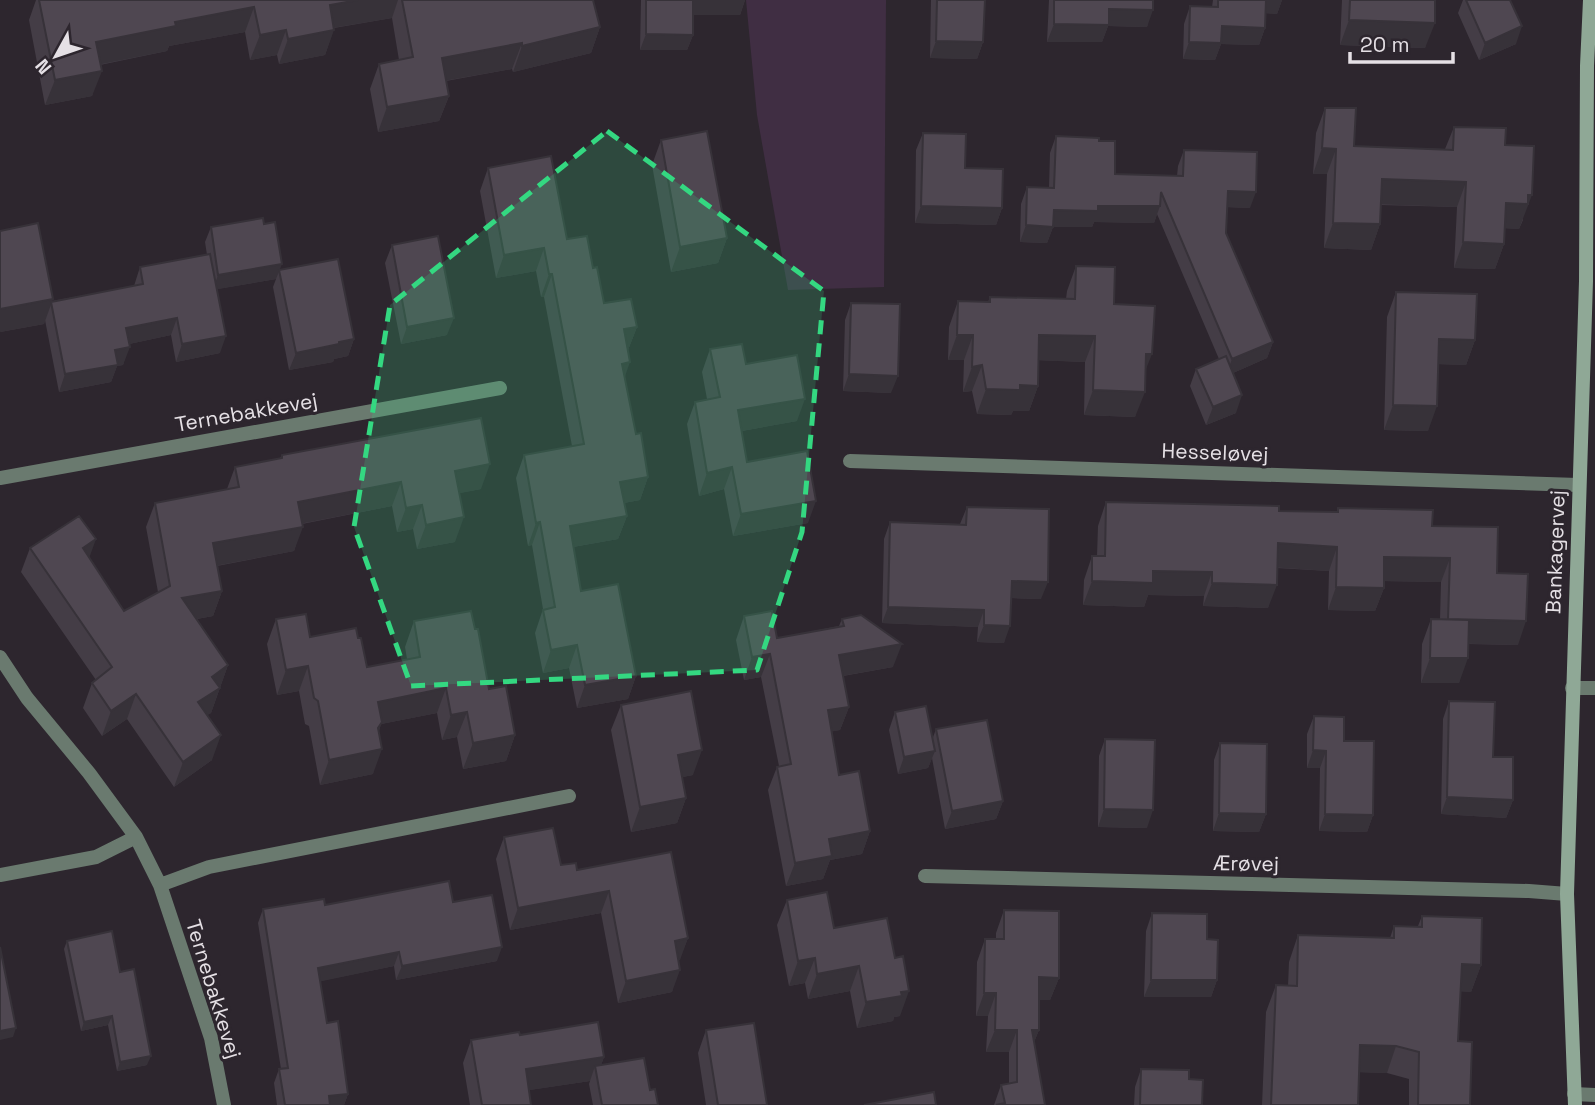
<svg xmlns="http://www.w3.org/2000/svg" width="1595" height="1105" font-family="'Space Grotesk',sans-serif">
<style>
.green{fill:#402e43}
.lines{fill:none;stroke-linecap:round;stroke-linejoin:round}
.street{stroke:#6a7a6f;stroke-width:14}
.secondary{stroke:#8fa896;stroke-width:14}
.wall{fill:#443d46}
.shaded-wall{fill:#373239}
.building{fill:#4f4751;stroke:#373239;stroke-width:2}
.marked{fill:#34d881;fill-opacity:0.2;stroke:#34d881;stroke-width:5;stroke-dasharray:14 9;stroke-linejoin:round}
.labels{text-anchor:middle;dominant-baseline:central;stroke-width:6;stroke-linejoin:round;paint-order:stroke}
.street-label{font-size:21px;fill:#e5e0e5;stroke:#2d262e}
</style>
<rect width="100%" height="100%" fill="#2d262e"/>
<!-- green -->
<path class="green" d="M746 0H886L884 287 788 290 757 115Z"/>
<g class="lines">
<!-- street -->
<path class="street" d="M850 461 1578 485
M0 478 500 388
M0 657 27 698 89 773 136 837 160 885 211 1038 224 1105
M1572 688H1595
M0 875 96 857 136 837
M925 876 1529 891 1567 894
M160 885 209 867 569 796
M1574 1094 1595 1095"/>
<!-- secondary -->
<path class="secondary" d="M1575 1105 1567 894 1586 281 1587 66 1590 0"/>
</g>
<!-- wall -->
<path class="wall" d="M36 0H593L600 27 591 53 513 72 512 69 446 81 449 96 439 121 378 132 370 89 379 64 399 60 392 18 334 28 325 55 279 64 277 55 250 60 245 32 169 46 167 51 100 65 92 96 45 105 29 20Z
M641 0H745L740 15H693V35L687 50H640Z
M931 0H985L983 42 977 59 930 58Z
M1049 0H1153L1147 27 1108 26 1102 42H1047Z
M1213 0H1282L1277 14 1266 13 1265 28 1259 45 1221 44 1215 60 1183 59 1184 24 1190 6 1212 7Z
M1342 0H1435L1425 48 1340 45Z
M1463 0H1510L1516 44 1479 60 1458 13Z
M1325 108 1354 146 1445 149 1454 127 1505 145 1523 220 1519 229 1505 228 1504 244 1495 269 1454 268 1457 207 1381 205 1380 224 1371 250 1324 248 1327 174H1313L1316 133Z
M923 133 1002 208 996 225 915 223 916 150Z
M1056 136 1099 141 1115 174 1177 176 1178 166 1184 150 1250 208 1227 207 1226 233 1273 342 1267 358 1233 373 1236 413 1206 425 1190 386 1196 369 1219 359 1157 214 1154 223 1094 222 1092 227H1053L1047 243 1020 242 1021 204 1027 187 1049 188 1050 153Z
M661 140 727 238 718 263 671 272 652 165Z
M488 168 567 239 593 268 604 303 637 327 628 350 625 377 636 434 648 477 640 500 624 503 627 516 618 539 573 547 581 591 636 676 628 699 577 708 569 668 543 673 535 633 543 609 532 545 528 546 516 478 524 455 572 446 544 297H541L536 271 496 278 480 191Z
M264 224 280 270 354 339 348 356 334 359 333 362 289 370 273 287 276 279 217 289 220 353 176 362 171 335 129 344 123 365 117 366 111 382 59 392 45 320 44 324 0 332 53 299 52 301 134 286 140 267 207 255 205 242 211 227Z
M392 245 447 335 401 344 385 263Z
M1076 266 1114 304 1145 371 1135 417 1084 415 1085 362 1039 360 1038 386 1029 411H1013L1011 415 977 414 972 391 963 392 964 360H948L949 327 958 301 988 302 990 297 1066 299 1067 291Z
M1396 292 1475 340 1466 365 1439 364 1428 431 1384 430 1387 317Z
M851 303 891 393 843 391 845 320Z
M710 349 746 364 797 421 742 431 747 462 808 523 733 536 724 489 699 496 687 424 695 402 707 399 702 372Z
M282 455 481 489 459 493 455 542 417 549 413 529 397 532 392 506 302 524 294 551 217 566 222 591 213 616 197 619 228 665 211 713 207 715 212 760 174 787 127 719 102 736 83 708 92 683 96 680 21 572 30 548 89 558 124 611 158 592 146 527 155 503 227 489 235 467 280 458Z
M1106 502 1279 511 1337 512 1338 508 1432 526 1497 573 1518 645 1468 644 1459 683H1421L1422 644 1431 619H1440L1441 582 1384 581V588L1375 611 1328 610 1329 571 1277 568 1268 608 1203 606 1204 596 1148 595 1144 607 1083 605 1084 580 1092 556H1097L1098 526Z
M967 507 1041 599 1012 598 1004 643 977 642 978 627 882 623 884 539 890 522 960 524Z
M744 616 777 638 839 626 842 619 893 667 843 676 849 707 840 730 832 731 839 775 870 831 862 854 830 860 823 879 786 886 768 790 777 767 779 766 761 677 744 680 736 640Z
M276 619 310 637 358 638 367 667 407 659 405 647 414 621 489 689 515 735 506 761 463 769 457 737 442 740 437 713 381 724 379 731 373 774 320 785 309 726 305 724 299 691 277 695 267 644Z
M1449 701 1493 757 1513 800 1506 818 1441 814 1443 719Z
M621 705 693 775 682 777 686 798 677 823 631 832 611 730Z
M895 712 932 740 936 729 1003 801 996 819 945 829 932 758 928 768 898 774 889 730Z
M1314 716 1344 741 1373 815 1367 832 1319 831 1320 768H1307V734Z
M1105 739 1147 828 1098 827 1099 756Z
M1220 743 1266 814 1259 832 1213 831 1214 760Z
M504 837 561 865 577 870 688 938 679 960 672 992 618 1003 601 913 510 930 496 859Z
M787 900 834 928 900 1016 894 1017 893 1021 857 1028 850 991 808 999 805 983 789 986 777 925Z
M453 902 497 961 396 980 394 966 320 981 327 1023 348 1094 344 1105H277L274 1083 279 1069H281L258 923 263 909 325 905Z
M1004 910 1059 978 1050 1000H1039V1030L1034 1042 1045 1105H994L1001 1085 1009 1083V1052H986L988 1016H976L977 962 985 939H996V933Z
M1152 913 1207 939 1217 980 1211 997H1144L1146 931Z
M1422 916 1481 965 1471 992 1461 991 1458 1041 1470 1105H1409V1079L1387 1073 1359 1072 1358 1105H1262L1266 1012 1276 985 1288 986 1289 962 1298 935 1390 938 1394 926H1418Z
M67 941 147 1065 117 1071 108 1025 81 1031 64 949Z
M706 1030 767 1105H706L698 1053Z
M520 1035 604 1057 601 1065 650 1090 658 1105H593L589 1084 590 1081 529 1090 531 1105H470L463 1063 471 1040Z
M1141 1069 1189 1079 1202 1105H1134L1135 1087Z"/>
<!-- shaded-wall -->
<path class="shaded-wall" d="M358 0H398L392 18 320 30 330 5Z
M693 0H745L740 15H688Z
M1265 0H1282L1277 14 1260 13Z
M254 7 245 32 169 46 167 51 87 67 96 42 175 22Z
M1109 9 1153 10 1147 27 1108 26 1102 42H1047L1054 24Z
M1349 20 1435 23 1425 48 1340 45Z
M1222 26 1265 28 1259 45 1221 44 1215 60 1183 59 1189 42Z
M1522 26 1516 44 1479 60 1485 43Z
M600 27 591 53 513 72 522 46Z
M286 30 277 55 250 60 260 35Z
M334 30 325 55 279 64 288 39Z
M646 34 693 35 687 50H640Z
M936 41 983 42 977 59 930 58Z
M522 43 512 69 432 83 442 58Z
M102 71 92 96 45 105 55 80Z
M449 96 439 121 378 132 387 107Z
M1322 148 1336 149 1327 174H1313Z
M1382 179 1466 182 1457 207 1372 204Z
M1228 191 1256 192 1250 208 1222 207Z
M1528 195H1532L1519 229 1497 228 1506 203Z
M921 206 1002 208 996 225 915 223Z
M1098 206H1160L1154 223 1094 222 1092 227H1053L1047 243 1020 242 1026 225 1054 210Z
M1333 223 1380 224 1371 250 1324 248Z
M727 238 718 263 671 272 680 247Z
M1463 242 1504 244 1495 269 1454 268Z
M544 248 536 271 496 278 504 255Z
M282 264 276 279 213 290 218 275Z
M549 274H552L544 297H541Z
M53 299 44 324 0 332V309Z
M177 318 171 335 120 346 126 328Z
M454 318 447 335 401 344 407 327Z
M637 327 628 350 615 352 624 329Z
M957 335H973L964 360H948Z
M1039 335 1095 336 1085 362 1030 360Z
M226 336 220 353 176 362 182 344Z
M354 339 348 356 334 359 333 362 289 370 296 353Z
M1439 339 1475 340 1466 365 1430 364Z
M1273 342 1267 358 1226 376 1232 359Z
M130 347 123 365 117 366 111 382 59 392 65 374 115 350Z
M1146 354H1152L1142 379Z
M630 362 622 385V364Z
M982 365 972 391 963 392 972 367Z
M849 374 898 376 891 393 843 391Z
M1020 385 1038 386 1029 411H1013L1011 415 977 414 986 389Z
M1093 390 1145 392 1135 417 1084 415Z
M1242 395 1236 413 1206 425 1213 407Z
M805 399 797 421 730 433 738 410Z
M1393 405 1437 406 1428 431 1384 430Z
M490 464 481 489 446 496 455 471Z
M732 467 724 489 699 496 707 473Z
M648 477 640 500 612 505 620 482Z
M401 482 392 506 289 526 298 502Z
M816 501 808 523 733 536 741 514Z
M422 505 413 529 397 532 406 508Z
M627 516 618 539 561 549 570 526Z
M464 517 455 542 417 549 426 525Z
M540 522 532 545 528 546 536 523Z
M303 527 294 551 204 568 213 543Z
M96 539 87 564 83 548Z
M1278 543 1337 547 1329 571 1269 567Z
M1384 557 1450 558 1441 582 1376 581Z
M1153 571 1212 572 1204 596 1148 595 1144 607 1083 605 1092 581Z
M1012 581 1048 582 1041 599 1006 598Z
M1212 583 1277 585 1268 608 1203 606Z
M1336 587 1384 588 1375 611 1328 610Z
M222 591 213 616 173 623 182 598Z
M888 607 984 610 978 627 882 623Z
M1448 619 1526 621 1518 645 1440 643Z
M984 625 1010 626 1004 643 977 642Z
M902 644 893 667 830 678 839 655Z
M577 645 569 668 543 673 551 650Z
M770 654 761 677 744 680 752 657Z
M1430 658H1468L1459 683H1421Z
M228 665 211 713 189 726 198 702 212 677Z
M308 666 299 691 277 695 286 670Z
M636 676 628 699 577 708 585 685Z
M446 688 437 713 381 724 373 747 382 749 373 774 320 785 329 760 378 702Z
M136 694 127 719 102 736 111 711Z
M849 707 840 730 819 734 828 710Z
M467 712 457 737 442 740 451 715Z
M221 735 212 760 174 787 183 762Z
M515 735 506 761 463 769 473 743Z
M702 750 693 775 668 780 678 755Z
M1313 750 1326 751 1320 768H1307Z
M935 751 928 768 898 774 904 757Z
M1447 797 1513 800 1506 818 1441 814Z
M686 798 677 823 631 832 640 807Z
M1003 801 996 819 945 829 952 811Z
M1104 809 1153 810 1147 828 1098 827Z
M1219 813 1266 814 1259 832 1213 831Z
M1325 814 1373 815 1367 832 1319 831Z
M870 831 862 854 830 860 823 879 786 886 795 863 829 839Z
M609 891 601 913 510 930 518 908Z
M688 938 680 960 667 963 675 941Z
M502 947 497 961 396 980 402 966Z
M399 952 394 966 313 983 318 968Z
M815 958 805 983 789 986 798 961Z
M1462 964 1481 965 1471 992 1452 991Z
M859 966 850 991 808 999 817 974Z
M680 970 672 992 618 1003 626 981Z
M1039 977 1059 978 1050 1000H1031Z
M1151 980H1217L1211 997H1144Z
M909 991 900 1016 894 1017 893 1021 857 1028 866 1002 901 992Z
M984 993H996L988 1016H976Z
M112 1016 108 1025 81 1031 84 1022Z
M16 1028 13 1037 0 1040V1031Z
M995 1030H1017L1009 1052H986Z
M1032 1030H1039L1030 1052Z
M1360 1045 1396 1046 1387 1073 1350 1072Z
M151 1056 147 1065 117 1071 120 1062Z
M604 1057 597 1076 595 1066 590 1081 517 1092 526 1069Z
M348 1094 344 1105H326L329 1096Z"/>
<!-- building -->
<path class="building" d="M39 0H358L330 5 334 30 288 39 286 30 260 35 254 7 175 22 176 26 96 42 102 71 55 80Z
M402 0H593L600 27 522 46V43L442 58 449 96 387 107 379 64 413 57Z
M646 0H693V35L646 34Z
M937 0H985L983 42 936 41Z
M1054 0H1153V10L1109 9V25L1054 24Z
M1218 0H1266L1265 28 1222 26 1221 43 1189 42 1190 6 1218 7Z
M1350 0H1435V23L1349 20Z
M1466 0H1510L1522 26 1485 43Z
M1325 108H1356L1354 146 1453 150 1454 127 1506 128 1505 145 1534 146 1532 195H1528V204L1506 203 1504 244 1463 242 1466 182 1382 179 1380 224 1333 223 1336 149 1322 148Z
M707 131 727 238 680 247 661 140Z
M923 133 966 134 965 168 1003 169 1002 208 921 206Z
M1056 136 1099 138V141H1115V174L1183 176 1184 150 1257 152 1256 192 1228 191 1226 233 1273 342 1232 359 1161 192 1160 206H1098V211L1054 210 1053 227 1026 225 1027 187 1054 188Z
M551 156 567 239 587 236 593 268 597 267 604 303 631 299 637 327 624 329 630 362 622 364 636 434 641 433 648 477 620 482 627 516 570 526 581 591 618 584 636 676 585 685 577 645 551 650 543 610 555 607 540 522 536 523 524 455 584 444 552 274H549L544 248 504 255 488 168Z
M263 218 264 224 275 222 282 264 218 275 211 227Z
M38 223 53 299 0 309V231Z
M438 236 454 318 407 327 392 245Z
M210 254 226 336 182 344 177 318 126 328 130 347 115 350 118 365 65 374 51 302 143 284 140 267Z
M338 259 354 339 339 342V344L296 353 279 270Z
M1076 266 1115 267 1114 304 1155 306 1152 354H1146L1145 392 1093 390 1095 336 1039 335 1038 386 1020 385V390L986 389 982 365 972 367 973 335H957L958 301 990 302V297L1075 299Z
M1396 292 1477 294 1475 340 1439 339 1437 406 1393 405Z
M851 303 900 304 898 376 849 374Z
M742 344 746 364 797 355 805 399 738 410 747 462 807 451 816 501 741 514 732 467 707 473 695 402 720 397 710 349Z
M1226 356 1242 395 1213 407 1196 369Z
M481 418 490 464 455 471 464 517 426 525 422 505 406 508 401 482 298 502 303 527 213 543 222 591 182 598 228 665 212 677 220 688 198 702 221 735 183 762 136 694 111 711 92 683 112 667 30 548 79 516 96 539 83 548 124 611 170 586 155 503 239 487 235 467 282 458V455Z
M1106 502 1279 506V511L1338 512V508L1433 510 1432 526 1498 527 1497 573 1528 574 1526 621 1448 619 1450 558 1384 557V588L1336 587 1337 547 1278 543 1277 585 1212 583V572L1153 571V583L1092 581V556H1105Z
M967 507 1049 509 1048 582 1012 581 1010 626 984 625V610L888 607 890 522 966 525Z
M471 611 475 629H478L489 689 506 686 515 735 473 743 467 712 451 715 446 688 378 702 382 722 378 728 382 749 329 760 318 701 314 698 308 666 286 670 276 619 306 614 310 637 356 628 358 638H361L367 667 420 657 414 621Z
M772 611 777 638 844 626 842 619 861 615 902 644 839 655 849 707 828 710 839 775 859 771 870 831 829 839 832 856 795 863 777 767 791 764 770 654 752 657 744 616Z
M1431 619 1469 620 1468 658H1430Z
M691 691 702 750 678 755 686 798 640 807 621 705Z
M1449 701 1495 702 1493 757H1513V800L1447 797Z
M926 706 935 751 904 757 895 712Z
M1314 716 1344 717V741H1374L1373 815 1325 814 1326 751 1313 750Z
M987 720 1003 801 952 811 936 729Z
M1105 739 1155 740 1153 810 1104 809Z
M1220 743 1267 744 1266 814 1219 813Z
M553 828 561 865 576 863 577 870 671 852 688 938 675 941 680 970 626 981 609 891 518 908 504 837Z
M449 881 453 902 492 895 502 947 402 966 399 952 318 968 327 1023 338 1021 348 1094 329 1096 330 1105H285L279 1069 288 1068 263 909 324 899 325 905Z
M827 892 834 928 887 918 895 958 903 956 909 991 901 992 902 996 866 1002 859 966 817 974 815 958 798 961 787 900Z
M1004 910 1059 911V978L1039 977V1030H1032L1045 1105H996L1005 1103 1001 1085 1017 1082V1030H995L996 993H984L985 939H1004Z
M1152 913 1207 914V939L1218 940 1217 980H1151Z
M1422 916 1482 918 1481 965 1462 964 1458 1041 1472 1042 1470 1105H1418L1419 1052 1396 1046 1360 1045 1358 1105H1271L1276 985 1297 986 1298 935 1394 938V926L1422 927Z
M112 931 120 972 134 969 151 1056 120 1062 112 1016 84 1022 67 941Z
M0 947 16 1028 0 1031Z
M598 1022 604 1057 526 1069 531 1105H482L471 1040 519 1032 520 1035Z
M754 1023 767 1105H718L706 1030Z
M644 1058 650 1090 655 1089 658 1105H602L595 1066Z
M1141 1069 1189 1070V1079L1203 1080 1202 1105H1140Z
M934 1092 936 1105H864Z"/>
<!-- marked area -->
<path class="marked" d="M607 131 824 291 802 532 757 670 411 686 354 527 390 305Z"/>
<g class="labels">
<!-- street labels -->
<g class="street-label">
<text transform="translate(246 412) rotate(-10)">Ternebakkevej</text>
<text transform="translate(1215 452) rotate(2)">Hesseløvej</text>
<text transform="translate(1555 552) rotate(-88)">Bankagervej</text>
<text transform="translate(1246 863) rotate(1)">Ærøvej</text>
<text transform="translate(214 989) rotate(73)">Ternebakkevej</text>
</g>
</g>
<!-- north arrow -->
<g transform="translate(56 56) rotate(230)" stroke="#2d262e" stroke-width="5" paint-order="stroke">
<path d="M0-5L12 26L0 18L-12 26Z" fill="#e5e0e5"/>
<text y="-10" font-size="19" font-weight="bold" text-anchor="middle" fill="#e5e0e5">N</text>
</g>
<!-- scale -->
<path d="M1350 52v10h103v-10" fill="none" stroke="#e5e0e5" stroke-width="3.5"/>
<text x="1360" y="52" font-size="21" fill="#e5e0e5" stroke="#2d262e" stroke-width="5" paint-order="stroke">20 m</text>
</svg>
